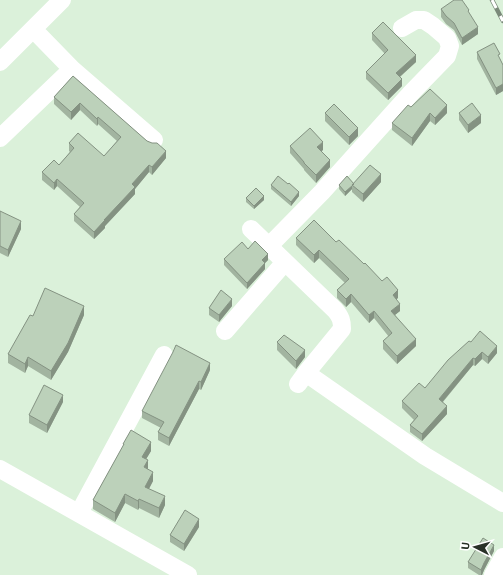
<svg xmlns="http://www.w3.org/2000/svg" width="503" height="575" font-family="'Exo 2',sans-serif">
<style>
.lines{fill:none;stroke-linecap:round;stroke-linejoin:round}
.minor{stroke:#fff;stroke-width:18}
.rail-casing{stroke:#7b8a7a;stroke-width:4.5}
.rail{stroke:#fff;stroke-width:3;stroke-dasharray:9;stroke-linecap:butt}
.wall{fill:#a2b4a0}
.shaded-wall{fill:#849282}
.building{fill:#bcd1ba;stroke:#849282}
</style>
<rect width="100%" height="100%" fill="#dbf1da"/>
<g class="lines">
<!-- minor -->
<path class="minor" d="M33 29 72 69 154 140
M0 62 62 0
M0 138 72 69
M251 229 335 310C341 317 342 321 342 329L306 373 298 384
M269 246 322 192 411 93 447 56 450 46 447 38 433 26 424 20H416L402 28
M225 331 285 262
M306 373 425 456 503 503
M0 469 188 575
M79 513 164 355
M493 575 503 557"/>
<!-- rail casing -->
<g class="rail-casing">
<path id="rail" d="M492 0 503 21"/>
</g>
<!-- rail -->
<use href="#rail" class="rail"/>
</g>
<!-- wall -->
<path class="wall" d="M441 9 469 14 478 34 462 45 454 30 446 24 441 17Z
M372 33 416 62 400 77 402 86 388 100 366 79V72L385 54 372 40Z
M477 52 500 59 503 65V91L496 95 477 59Z
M73 76 166 158 152 175 149 172 135 189V194L105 226V228L94 239 74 221V214L80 207 57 186 54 190 42 180V172L59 165 70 152 69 151V143L104 156 117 141 98 124 97 126 80 110 71 120 54 104V97Z
M411 107 447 113 435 125 430 121 412 146 392 130V123Z
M325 113 358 136 349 145 325 121Z
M459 113 481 123 468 133 459 120Z
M290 146 323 150 321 151 330 167 316 183 304 170V169L290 153Z
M381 182 363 202 352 192V189L345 196 339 189V185L354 184Z
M288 184 299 196 291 206 271 189V185Z
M246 198 264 200 254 209 246 202Z
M0 211 21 229 8 257 0 253Z
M296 238 336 242 398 298 396 299 400 311 395 315 416 346 397 364 383 349V341L389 337 374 318 369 323 351 302 346 307 337 298V290L345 283 319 258 314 263 296 245Z
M248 249 268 260 265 263V269L247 289 224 265V259Z
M232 306 219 322 209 315V308Z
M84 315 68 352 51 380 28 366 25 373 8 363V354L33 316Z
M277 342 305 357 296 369 277 350Z
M471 342 497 353 488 364 482 359 475 366 473 365 443 402 447 414 422 441 410 432V425L414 420 402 408V401L425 388Z
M210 370 201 390 199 389 169 446 158 440V432L161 428 142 418V411Z
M63 402 47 433 29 423V415Z
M123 444 151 451 146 459 148 469 153 481 149 489 165 505 159 518 139 508 138 510 125 503 115 522 93 509V500L123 446Z
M199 527 184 551 170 542V535Z
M494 551 484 570 482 575H479L468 568V562Z"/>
<!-- shaded-wall -->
<path class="shaded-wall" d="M478 27V34L462 45V38Z
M416 55V62L396 80V73Z
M402 79V86L388 100V93Z
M503 84V91L496 95V88Z
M80 103V110L71 120V112Z
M447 105V113L435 125V118Z
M430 113V121L412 146V138Z
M481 115V123L468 133V125Z
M98 117V124L97 126V119Z
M358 128V136L349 145V137Z
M323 142V150L317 155V147Z
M166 151V158L152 175V167Z
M330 160V167L316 183V175Z
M149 165V172L135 189V194L105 226V228L94 239V232L132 184Z
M381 174V182L363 202V194Z
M57 179V186L54 190V183Z
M352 185V189L345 196V192Z
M299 192V196L291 206V202Z
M264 196V200L254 209V206Z
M21 221V229L8 257V250Z
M319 250V258L314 263V255Z
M268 254V260L265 263V269L247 289V283L262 260Z
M398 290V298L393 302V295Z
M351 294V302L346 307V299Z
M232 299V306L219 322V315Z
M400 304V311L391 318V311Z
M84 306V315L68 352 51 380V371Z
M374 311V318L369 323V315Z
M416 339V346L397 364V356Z
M497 346V353L488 364V357Z
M305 350V357L296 369V361Z
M482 352V359L475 366V359Z
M28 357V366L25 373V364Z
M473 358V365L439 406V399Z
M210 363V370L201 390V382Z
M199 381V389L169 446V438Z
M63 395V402L47 433V425Z
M447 406V414L422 441V434Z
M151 442V451L142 466V457Z
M148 460V469L144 467Z
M153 472V481L145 496V487Z
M125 494V503L115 522V513Z
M165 496V505L159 518V508Z
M139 499V508L138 510V501Z
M199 519V527L184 551V544Z
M494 545V551L484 570 482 575H481V570L484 563Z"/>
<!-- building -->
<path class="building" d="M454 0H462L469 10 468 11 478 27 462 38 454 23 446 16 441 9Z
M383 22 416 55 396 73 402 79 388 93 366 72 388 50 372 33Z
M494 43 500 54 498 55 503 65V84L496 88 477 52Z
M73 76 147 141 152 143H157L166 151 152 167 149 165 132 184 135 187 104 220H105L94 232 74 214 84 203 57 179 54 183 42 172 54 160 59 165 74 148 69 143 78 133 104 156 121 137 98 117 97 119 80 103 71 112 54 97Z
M430 89 447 105 435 118 430 113 412 138 392 123 408 105 411 107Z
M472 103 481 115 468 125 459 113Z
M334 104 358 128 349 137 325 113Z
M310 128 323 142 317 147 330 160 316 175 304 163V162L290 146Z
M370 165 381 174 363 194 352 185Z
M278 176 288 184 289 183 299 192 291 202 271 185Z
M347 176 354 184 353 185 345 192 339 185Z
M256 188 264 196 254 206 246 198Z
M0 211 21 221 8 250 0 246Z
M314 220 336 242 339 240 364 264 365 263 382 281 387 277 398 290 393 295 400 304 391 311 416 339 397 356 383 341 392 333 374 311 369 315 351 294 346 299 337 290 349 279 319 250 314 255 296 238Z
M255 241 268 254 262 260 265 263 247 283 224 259 242 242 248 249Z
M45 288 84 306 68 343 51 371 28 357 25 364 8 354 30 315 33 316Z
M221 290 232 299 219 315 209 308Z
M480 331 497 346 488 357 482 352 475 359 473 358 439 399 447 406 422 434 410 425 418 416 402 401 419 383 425 388 448 360 469 341 471 342Z
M284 335 305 350 296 361 277 342Z
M176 345 210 363 201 382 199 381 169 438 158 432 164 422 142 411 173 352Z
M44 385 63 395 47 425 29 415Z
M131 430 151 442 142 457 148 460 144 467 153 472 145 487 165 496 159 508 139 499 138 501 125 494 115 513 93 500 124 444H123Z
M185 510 199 519 184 544 170 535Z
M483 538 494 545 484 563 481 570 468 562Z"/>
<!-- north arrow -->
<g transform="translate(475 547) rotate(276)" stroke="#ffffff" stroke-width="3" paint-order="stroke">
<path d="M0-3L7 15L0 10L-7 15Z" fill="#293128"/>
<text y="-6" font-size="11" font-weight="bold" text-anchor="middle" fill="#293128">U</text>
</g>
</svg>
